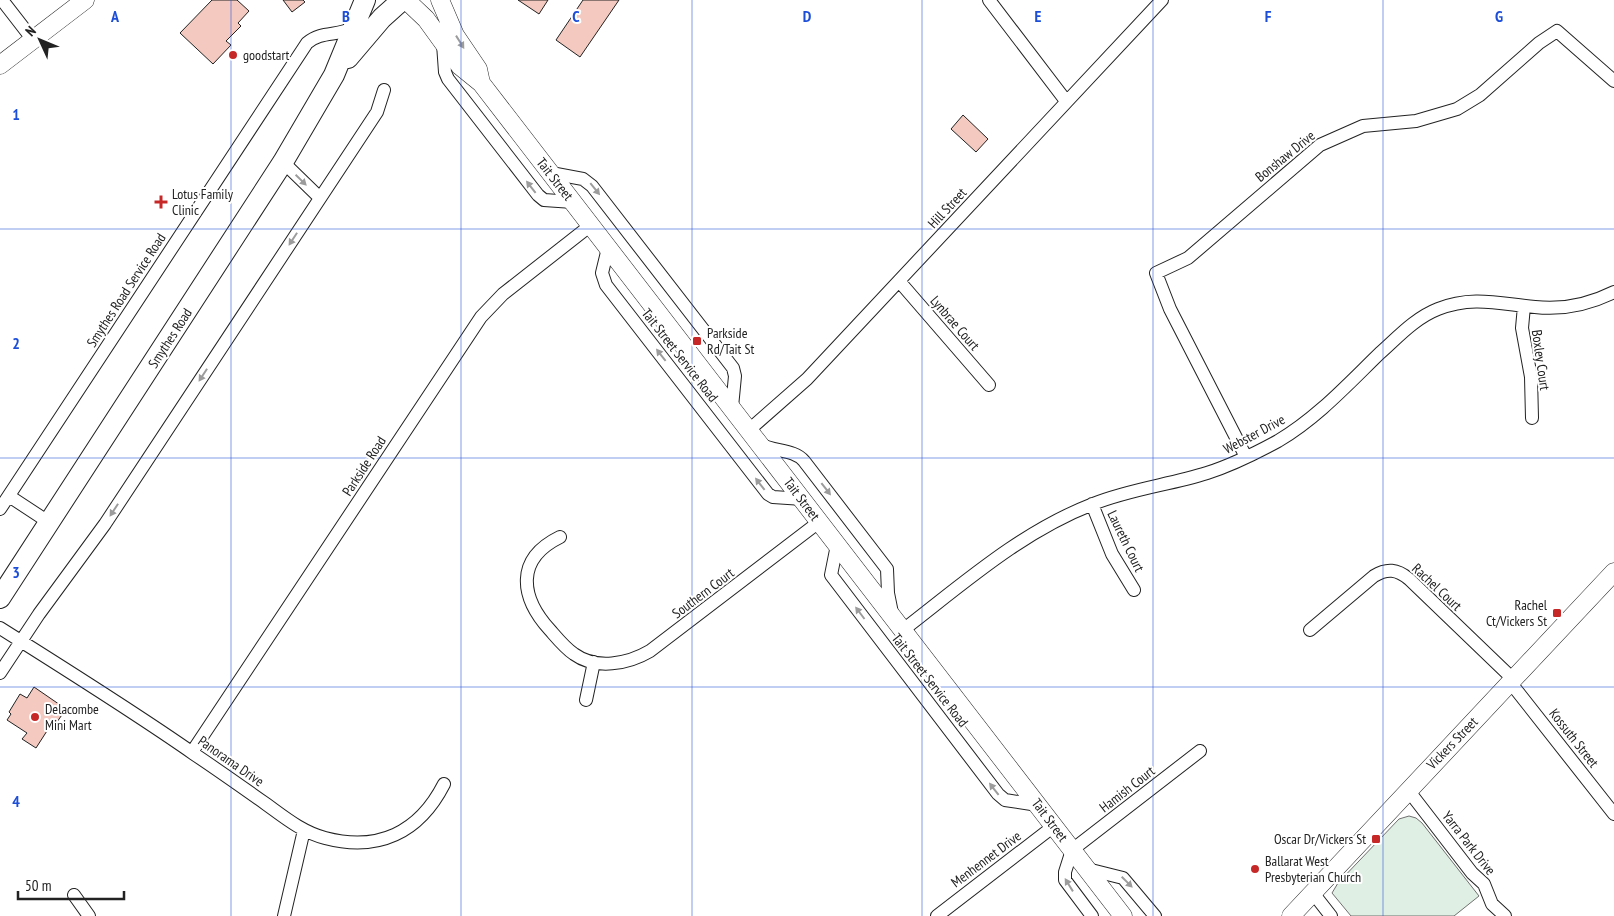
<svg xmlns="http://www.w3.org/2000/svg" width="1614" height="916" font-family="'PT Sans Narrow',sans-serif">
<style>
.green{fill:#e0efe3;stroke:#6f6f6f}
.building{fill:#f3c9c0;stroke:#222}
.lines{fill:none;stroke-linecap:round;stroke-linejoin:round}
.street-casing{stroke:#222;stroke-width:14}
.secondary-casing{stroke:#222;stroke-width:19}
.primary-casing{stroke:#222;stroke-width:22}
.street{stroke:#fff;stroke-width:12}
.secondary{stroke:#fff;stroke-width:18}
.primary{stroke:#fff;stroke-width:20}
.oneway{fill:#9c9c9c}
.grid{fill:none;stroke:#1d4ed8;stroke-width:1;stroke-opacity:0.55}
.poi-dot{fill:#c62828;stroke:#fff;stroke-width:2}
.labels{text-anchor:middle;dominant-baseline:central;stroke-width:4;stroke-linejoin:round;paint-order:stroke}
.poi-label{font-size:14px;fill:#222;stroke:#fff;text-anchor:start}
.street-label{font-size:14px;fill:#222;stroke:#fff}
.grid-label{font-size:16px;text-anchor:middle;font-weight:bold;fill:#1d4ed8;stroke:#fff;stroke-width:4;stroke-linejoin:round;paint-order:stroke}
</style>
<rect width="100%" height="100%" fill="#fff"/>
<!-- green -->
<path class="green" d="M1409 816 1416 818 1422 823 1479 896 1454 916H1351L1332 893 1338 883 1399 819Z"/>
<!-- building -->
<path class="building" d="M212 0H237L249 11 238 23 241 26 226 41 231 45 213 64 180 33Z
M283 0H303L305 2 292 12Z
M518 0H548L539 14Z
M583 0H619L580 57 556 40Z
M963 115 988 139 976 152 951 129Z
M34 687 66 709 57 722 54 720 36 748 22 739 27 733 7 720 11 714 9 712 20 694 27 698Z"/>
<g class="lines">
<!-- street casing -->
<g class="street-casing">
<path id="street" d="M2 0 33 40
M989 0 1066 101
M443 44 445 72 448 79 538 195 544 200 573 202
M283 162 320 198
M551 173 583 179 592 186 733 368 735 376 732 407
M608 248 602 273 606 285 768 494 773 497 803 499
M899 281 989 385
M1524 306 1522 328 1531 377 1532 418
M749 430 807 379 1162 0
M760 444C774 452 794 449 804 461L887 569 888 593 892 613
M1246 457 1170 309 1156 273 1188 258 1320 145 1363 126 1416 121 1457 109 1480 95 1539 43 1557 31 1614 81
M9 496 50 523
M1092 504 1112 554 1134 590
M0 509 307 43C322 30 339 37 354 27
M560 537C515 559 520 597 550 630 557 638 565 648 574 654 596 670 628 664 650 651L819 522
M837 545 831 575 998 794 1005 800 1038 805
M0 628C65 669 131 710 194 754 218 770 242 787 266 804 284 817 302 832 325 838 378 852 419 833 444 784
M903 630C964 583 1021 532 1093 504 1130 489 1169 485 1207 473 1232 465 1256 453 1278 441 1317 418 1348 384 1380 353 1398 337 1415 318 1438 309 1472 295 1501 304 1535 307 1562 310 1590 304 1614 292
M1310 630 1374 576C1387 568 1397 569 1409 579L1513 679
M0 673 39 614 105 524 377 112 384 90
M1510 682 1614 814
M586 700 594 662
M192 752 481 317 503 294 591 225
M1408 790 1472 873 1484 884 1492 904 1505 916
M1087 869 1123 878 1155 916
M1313 893 1331 916
M74 895 89 916
M284 916 304 830
M937 916 1054 826
M1092 916 1065 880V872L1072 850 1200 751"/>
</g>
<!-- secondary casing -->
<g class="secondary-casing">
<path id="secondary" d="M406 0 426 19 460 66 481 83 1123 916
M440 0 455 35 478 69 481 83
M0 65 85 0
M1291 916 1614 572"/>
</g>
<!-- primary casing -->
<g class="primary-casing">
<path id="primary" d="M348 58 382 18 402 0
M0 598 283 162 334 75 365 0"/>
</g>
<!-- street -->
<use href="#street" class="street"/>
<!-- secondary -->
<use href="#secondary" class="secondary"/>
<!-- primary -->
<use href="#primary" class="primary"/>
</g>
<!-- one-way arrows -->
<defs><path id="oneway-solid" d="M-6-.8H1V-3.2L6.5 0L1 3.2V.8H-6Z" transform="scale(1.25)"/></defs>
<g class="oneway">
<use href="#oneway-solid" transform="translate(460 42) rotate(58)"/>
<use href="#oneway-solid" transform="translate(301 180) rotate(44)"/>
<use href="#oneway-solid" transform="translate(531 187) rotate(-128)"/>
<use href="#oneway-solid" transform="translate(595 189) rotate(51)"/>
<use href="#oneway-solid" transform="translate(293 239) rotate(123)"/>
<use href="#oneway-solid" transform="translate(661 355) rotate(-128)"/>
<use href="#oneway-solid" transform="translate(203 375) rotate(123)"/>
<use href="#oneway-solid" transform="translate(760 484) rotate(-128)"/>
<use href="#oneway-solid" transform="translate(826 489) rotate(52)"/>
<use href="#oneway-solid" transform="translate(114 510) rotate(123)"/>
<use href="#oneway-solid" transform="translate(860 613) rotate(-127)"/>
<use href="#oneway-solid" transform="translate(994 789) rotate(-128)"/>
<use href="#oneway-solid" transform="translate(1127 882) rotate(45)"/>
<use href="#oneway-solid" transform="translate(1069 885) rotate(-122)"/>
</g>
<!-- grid -->
<path class="grid" d="M231 0V916M461 0V916M692 0V916M922 0V916M1153 0V916M1383 0V916M0 229H1614M0 458H1614M0 687H1614"/>
<!-- markers -->
<g class="poi-dot">
<circle cx="233" cy="55" r="5"/>
<path d="M158.5 194.5h5v5h5v5h-5v5h-5v-5h-5v-5h5z"/>
<rect x="692" y="336" width="10" height="10" rx="2.5"/>
<rect x="1552" y="608" width="10" height="10" rx="2.5"/>
<circle cx="35" cy="717" r="5"/>
<rect x="1371" y="834" width="10" height="10" rx="2.5"/>
<circle cx="1255" cy="869" r="5"/>
</g>
<g class="labels">
<!-- poi labels -->
<g class="poi-label">
<text x="243" y="55">goodstart</text>
<text x="172" y="194">Lotus Family<tspan x="172" dy="16">Clinic</tspan></text>
<text x="707" y="333">Parkside<tspan x="707" dy="16">Rd/Tait St</tspan></text>
<text x="1547" y="605" text-anchor="end">Rachel<tspan x="1547" dy="16">Ct/Vickers St</tspan></text>
<text x="45" y="709">Delacombe<tspan x="45" dy="16">Mini Mart</tspan></text>
<text x="1366" y="839" text-anchor="end">Oscar Dr/Vickers St</text>
<text x="1265" y="861">Ballarat West<tspan x="1265" dy="16">Presbyterian Church</tspan></text>
</g>
<!-- street labels -->
<g class="street-label">
<text transform="translate(1285 156) rotate(-39)">Bonshaw Drive</text>
<text transform="translate(555 179) rotate(52)">Tait Street</text>
<text transform="translate(947 208) rotate(-47)">Hill Street</text>
<text transform="translate(126 290) rotate(-57)">Smythes Road Service Road</text>
<text transform="translate(955 323) rotate(49)">Lynbrae Court</text>
<text transform="translate(170 338) rotate(-57)">Smythes Road</text>
<text transform="translate(680 355) rotate(52)">Tait Street Service Road</text>
<text transform="translate(1541 360) rotate(82)">Boxley Court</text>
<text transform="translate(1254 434) rotate(-28)">Webster Drive</text>
<text transform="translate(364 466) rotate(-57)">Parkside Road</text>
<text transform="translate(802 499) rotate(53)">Tait Street</text>
<text transform="translate(1126 541) rotate(64)">Laureth Court</text>
<text transform="translate(1437 587) rotate(43)">Rachel Court</text>
<text transform="translate(703 593) rotate(-37)">Southern Court</text>
<text transform="translate(930 680) rotate(52)">Tait Street Service Road</text>
<text transform="translate(1574 738) rotate(52)">Kossuth Street</text>
<text transform="translate(1452 743) rotate(-46)">Vickers Street</text>
<text transform="translate(231 761) rotate(35)">Panorama Drive</text>
<text transform="translate(1127 789) rotate(-38)">Hamish Court</text>
<text transform="translate(1050 820) rotate(53)">Tait Street</text>
<text transform="translate(1469 843) rotate(52)">Yarra Park Drive</text>
<text transform="translate(986 859) rotate(-37)">Menhennet Drive</text>
</g>
</g>
<g class="grid-label">
<text x="115" y="22">A</text>
<text x="346" y="22">B</text>
<text x="576" y="22">C</text>
<text x="807" y="22">D</text>
<text x="1038" y="22">E</text>
<text x="1268" y="22">F</text>
<text x="1499" y="22">G</text>
<text x="16" y="120">1</text>
<text x="16" y="349">2</text>
<text x="16" y="578">3</text>
<text x="16" y="807">4</text>
</g>
<!-- north arrow -->
<g transform="translate(40 40) rotate(314)" stroke="#ffffff" stroke-width="4" paint-order="stroke">
<path d="M0-4L9 19L0 12L-9 19Z" fill="#222222"/>
<text y="-8" font-size="14" font-weight="bold" text-anchor="middle" fill="#222222">N</text>
</g>
<!-- scale -->
<path d="M18 891v8h106v-8" fill="none" stroke="#222222" stroke-width="2.5"/>
<text x="25" y="891" font-size="15" fill="#222222" stroke="#ffffff" stroke-width="4" paint-order="stroke">50 m</text>
</svg>
